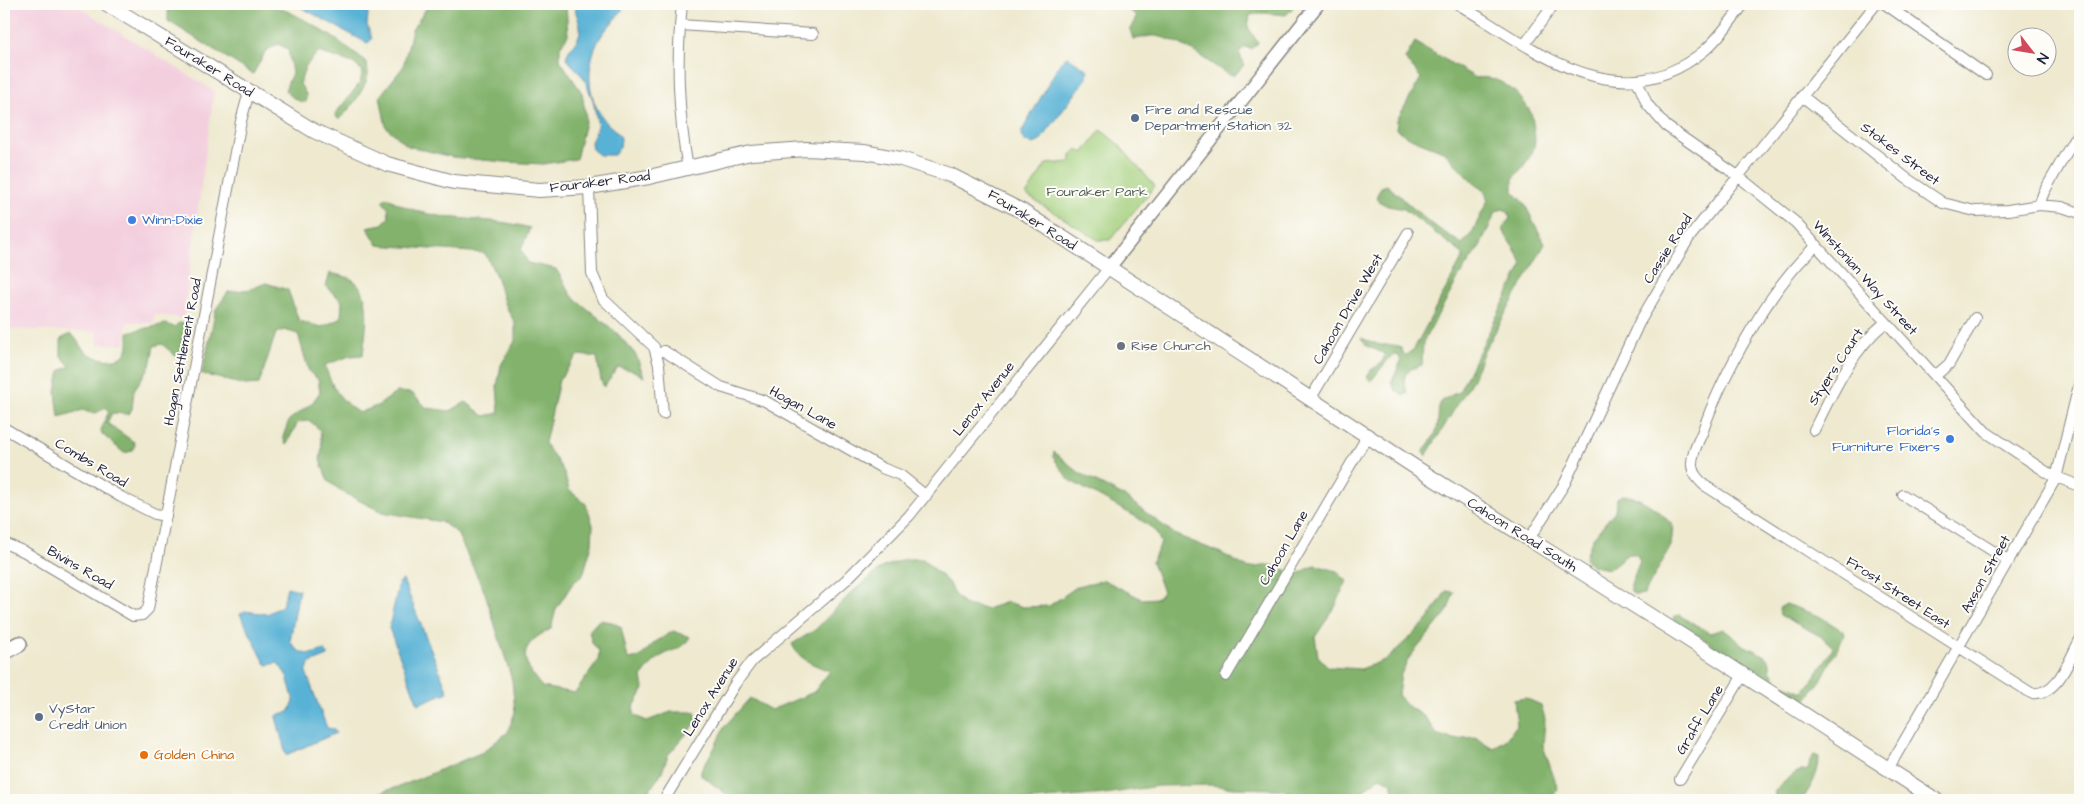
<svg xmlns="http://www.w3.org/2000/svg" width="2084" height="804" font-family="'Architects Daughter',sans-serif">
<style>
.built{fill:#f3cfde}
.green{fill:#a3cf7c;stroke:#62785c}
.forest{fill:#82b26c;stroke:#526a54}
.water{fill:#58b2d6;stroke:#3d6a88}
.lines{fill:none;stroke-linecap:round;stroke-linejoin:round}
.minor-casing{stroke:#888685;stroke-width:12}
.tertiary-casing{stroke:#888685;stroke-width:15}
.secondary-casing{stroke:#888685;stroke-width:16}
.primary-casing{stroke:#888685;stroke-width:18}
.minor{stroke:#fff;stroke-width:10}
.tertiary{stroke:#fff;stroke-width:12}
.secondary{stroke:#fff;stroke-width:14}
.primary{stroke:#fff;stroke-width:15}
.service-dot{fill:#5c6f8a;stroke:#fdfcf7;stroke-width:2}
.shop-dot{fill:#3f7fe0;stroke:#fdfcf7;stroke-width:2}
.worship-dot{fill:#6b7280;stroke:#fdfcf7;stroke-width:2}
.food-dot{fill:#e8710a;stroke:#fdfcf7;stroke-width:2}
.labels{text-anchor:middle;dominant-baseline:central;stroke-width:4;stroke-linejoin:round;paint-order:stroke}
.street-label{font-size:14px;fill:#22223b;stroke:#fdfcf7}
.service-label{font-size:14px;fill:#4e5e75;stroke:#fdfcf7;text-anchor:start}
.park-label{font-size:14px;fill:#4f5f52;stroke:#fdfcf7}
.shop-label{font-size:14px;fill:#366cbe;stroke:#fdfcf7;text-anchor:start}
.worship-label{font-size:14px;fill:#5b616d;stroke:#fdfcf7;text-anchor:start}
.food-label{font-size:14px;fill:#c56008;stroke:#fdfcf7;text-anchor:start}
</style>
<rect width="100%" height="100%" fill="#fdfcf7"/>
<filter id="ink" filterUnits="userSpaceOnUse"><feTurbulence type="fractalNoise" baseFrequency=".02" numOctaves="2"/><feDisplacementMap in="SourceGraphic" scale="10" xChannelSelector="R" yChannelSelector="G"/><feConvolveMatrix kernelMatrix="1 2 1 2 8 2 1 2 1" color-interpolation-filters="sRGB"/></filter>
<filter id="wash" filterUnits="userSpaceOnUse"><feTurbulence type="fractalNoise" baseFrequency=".0096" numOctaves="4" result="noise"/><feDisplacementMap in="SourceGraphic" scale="20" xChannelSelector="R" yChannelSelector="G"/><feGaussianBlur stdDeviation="1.12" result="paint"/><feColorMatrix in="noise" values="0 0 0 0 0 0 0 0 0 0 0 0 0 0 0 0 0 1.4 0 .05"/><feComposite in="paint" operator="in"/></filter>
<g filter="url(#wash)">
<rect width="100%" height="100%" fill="#eee9cf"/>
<!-- built -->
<path class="built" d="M4 4H74L214 91 183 319 155 314 153 323 127 322 124 344H97L98 332 4 329Z"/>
<!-- green -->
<path class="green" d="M1101 130 1118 144 1155 186 1110 240H1098L1026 195 1046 164 1071 162V155L1077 149 1083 153Z"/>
<!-- forest -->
<path class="forest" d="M168 4C201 4 243 0 275 7 298 12 347 46 367 62 367 66 368 70 368 74 367 86 348 114 338 119L335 114 360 83 363 71 353 63 318 52 305 67 300 84 306 94V102C297 102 290 96 285 90L292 73 288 49 278 44 266 51 253 74 168 21Z
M429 4H566L568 35 560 47V60L582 93 586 118 576 159 543 164 505 162 452 157 408 146 386 127 380 96 403 67 412 30Z
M1121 4H1296L1286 15 1263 13 1250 15 1248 27 1258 43 1251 49 1245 47 1239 52 1244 65 1235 75H1229C1207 62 1183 40 1156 36 1149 35 1141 39 1133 39L1130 29 1137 16Z
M1415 42 1476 78C1499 74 1520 93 1531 113 1532 114 1535 136 1535 139 1535 155 1522 167 1513 179V191L1523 201 1545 244 1483 353 1473 379 1426 456 1423 453C1427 445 1435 437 1437 428 1441 405 1432 403 1459 392L1522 266C1520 252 1507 243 1503 228L1510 218 1508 211 1502 209 1496 212 1480 246 1460 275 1423 342 1422 365C1405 370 1400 376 1408 393L1403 396 1395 390 1391 383 1401 361 1398 355 1391 356 1371 381 1367 377 1371 370 1382 363 1385 354 1367 346 1361 338 1380 345H1394L1401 348 1405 356 1414 349 1464 255 1404 209 1388 206 1378 201 1377 195 1381 187 1387 185 1430 223 1462 244 1472 233 1488 200 1484 190 1475 184 1443 151 1408 137 1396 129 1397 120 1421 78 1405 59Z
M387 197C431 226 482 214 530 228L521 250 528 263 556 269 572 296 617 333 636 355 644 377 634 371 618 367 604 387 601 381 597 357 578 355 559 380 545 443 564 472 569 490 586 504 593 525 592 544 583 575 573 583 556 609 551 629C517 645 520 661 542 687L575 693 598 661 599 651 592 643 589 631 599 620 612 622 621 627 628 659 640 657 654 643 673 631 690 637C681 651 678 647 665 654 655 659 649 667 642 676L644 689 633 708 635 716 647 721 671 712H695L697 722 668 755 662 772 643 800H354L401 786 483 752 508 732 515 712 512 680 485 593 457 533 442 522 382 512 344 493 328 481 320 460 322 448 320 430 310 421 298 422 286 445 283 437 289 420 312 403 320 392 318 379 309 372 298 334 284 330 276 333 259 384 245 385 202 374 216 309 228 292 251 289 266 283 288 290 299 321 322 327 341 318 342 301 326 287 330 273C337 275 347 276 353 280 374 294 365 334 363 355L350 356 325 365C331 386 340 401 359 413L379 405 397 392 412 393 427 408 450 411 466 402 484 416 499 413 497 386 501 365 515 341V323L504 303 497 278 485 253 378 245 367 227 382 224 389 217 388 208 382 201Z
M179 323 187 324 189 328 184 355 177 357 162 344 154 346 150 366 134 390 132 409 129 414 112 413 107 423 134 442 135 445 132 451 124 453 102 434 101 430 109 411 105 407C97 414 93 415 83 410L59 417 56 392 60 371 70 366 61 356V339L70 334C78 338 77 343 83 349 92 359 118 365 126 352 129 347 128 339 128 332L166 324 174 327Z
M1054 452 1081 474 1125 497 1176 535 1221 553 1248 568 1271 565 1298 574 1315 565 1337 571 1347 581 1335 607 1315 637 1318 656 1328 667 1361 669 1387 659 1429 619 1446 591 1454 592 1447 612 1409 658 1401 674 1398 695 1409 707 1425 717 1436 734 1453 739 1475 737 1493 748 1506 739 1517 725 1514 700 1525 698 1541 705 1545 719 1543 746 1558 789 1550 800H1407L1394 795 1391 782 1380 777 1365 789 1358 800H1316L1296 793 1275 789 1235 788 1210 785 1158 786 1105 794 1034 800H734L701 775V770L715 747 724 727 750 698 771 710 814 692 830 671C814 665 799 660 792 644L815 630 850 594 883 567 906 559H923L948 582 954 594 965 605 986 609 1007 602 1023 607 1049 606 1078 586 1104 580 1142 599 1158 598 1163 592 1152 562 1161 543 1155 530 1138 518 1069 480 1053 457Z
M1622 495C1642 496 1660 511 1673 526L1671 546 1644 594 1635 595 1631 592V584L1640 561 1636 554H1628L1609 569 1593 566 1585 558 1593 538 1615 511 1617 498Z
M1786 604 1819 616 1843 631 1844 636 1821 680 1805 702 1799 701 1674 620 1675 616 1679 615 1710 633 1723 629 1745 646 1764 655 1770 662V670L1776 681 1803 692C1807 689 1832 652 1833 647L1822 637 1780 615 1779 608Z
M1814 755 1819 757C1819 774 1811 787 1802 800H1774L1775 790 1796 772 1808 770 1810 760Z"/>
<!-- water -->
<path class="water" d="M295 4H369L367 25 372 39 368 43 365 42Z
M576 4H625C620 17 607 26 600 38 586 62 586 96 603 118 608 126 617 130 621 138L620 147 614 155H599L592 149 591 142 598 126 593 100 584 78 566 58C568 48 578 43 580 32 582 22 573 13 576 4Z
M1067 56 1088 70 1087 78 1040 141C1033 146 1025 144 1021 136L1022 131 1060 63Z
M403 580 448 692 418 704 389 628 399 583Z
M287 587 299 590 290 641C300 656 308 656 324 650L328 654V656L310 663 306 672 327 728 334 729 336 733 286 755 276 717 279 714 289 712 294 702 287 676 278 663 267 665 265 663 240 614 245 611 267 614 282 606Z"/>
</g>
<g filter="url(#ink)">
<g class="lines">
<!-- minor casing -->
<g class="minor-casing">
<path id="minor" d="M682 4C676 62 678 111 688 169
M1458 4C1535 50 1619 122 1705 50 1720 37 1732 19 1744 4
M1885 4 1986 75
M680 25 813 34
M1525 44 1554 4
M1637 80 1647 104 1666 126 1738 176 1795 222 1986 432 2051 475 2080 486
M1802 96 1906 178 1943 203 1975 211 2008 210 2039 205 2062 207 2080 213
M589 187 592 273 603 299 654 347 659 365 663 414
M2039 205 2044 192 2080 129
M1817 245C1771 285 1722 375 1702 433 1698 442 1691 455 1692 466 1693 474 1698 479 1704 485L2031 693C2058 697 2069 659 2080 640
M664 351 721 387 765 401 882 468 900 475 926 496
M1935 376 1949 364 1975 318
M1311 398 1408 233
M4 428 121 497 155 514 166 516
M1814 430C1832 393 1853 348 1886 322
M1903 495 2009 561
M1529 539 1565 483 1639 323 1689 238 1876 4
M4 543 25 552 133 616 142 615 148 609 241 121 249 92
M1226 676 1368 435
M1888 769 2056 478 2080 381
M1680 779 1743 675
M664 800 735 684 752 661 846 580 909 516 1108 269"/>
</g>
<!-- tertiary casing -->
<g class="tertiary-casing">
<path id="tertiary" d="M1108 269 1318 4"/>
</g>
<!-- secondary casing -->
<g class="secondary-casing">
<path id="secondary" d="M107 4 314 131 387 164 454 182 539 190 589 187 649 177 751 153 806 149 865 152 901 159 950 175 1022 211 1418 469 1711 654 1936 800"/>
</g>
<!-- primary casing -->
<g class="primary-casing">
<path id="primary" d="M4 652 19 644"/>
</g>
<!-- minor -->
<use href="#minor" class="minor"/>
<!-- tertiary -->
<use href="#tertiary" class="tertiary"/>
<!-- secondary -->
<use href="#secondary" class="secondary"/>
<!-- primary -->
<use href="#primary" class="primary"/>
</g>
</g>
<!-- markers -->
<g class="service-dot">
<circle cx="1135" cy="118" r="5"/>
<circle cx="39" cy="717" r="5"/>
</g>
<g class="shop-dot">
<circle cx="132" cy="220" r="5"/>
<circle cx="1950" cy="439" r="5"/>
</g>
<circle class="worship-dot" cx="1121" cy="346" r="5"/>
<circle class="food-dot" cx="144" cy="755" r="5"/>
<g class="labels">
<!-- street labels -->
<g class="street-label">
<text transform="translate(209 67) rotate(32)">Fouraker Road</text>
<text transform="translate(1900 154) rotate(37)">Stokes Street</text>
<text transform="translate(600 182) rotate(-7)">Fouraker Road</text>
<text transform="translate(1032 220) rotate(32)">Fouraker Road</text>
<text transform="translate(1668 249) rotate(-58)">Cassie Road</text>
<text transform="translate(1865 278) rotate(48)">Winstonian Way Street</text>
<text transform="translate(1348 309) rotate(-60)">Cahoon Drive West</text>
<text transform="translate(183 352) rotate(-79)">Hogan Settlement Road</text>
<text transform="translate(1836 367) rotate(-57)">Styers Court</text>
<text transform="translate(984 399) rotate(-52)">Lenox Avenue</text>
<text transform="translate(803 408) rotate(29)">Hogan Lane</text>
<text transform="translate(91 463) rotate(31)">Combs Road</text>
<text transform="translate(1522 535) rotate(32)">Cahoon Road South</text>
<text transform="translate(1284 548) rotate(-60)">Cahoon Lane</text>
<text transform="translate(80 568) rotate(30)">Bivins Road</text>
<text transform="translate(1986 574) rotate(-61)">Axson Street</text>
<text transform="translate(1898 593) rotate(33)">Frost Street East</text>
<text transform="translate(711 697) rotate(-58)">Lenox Avenue</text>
<text transform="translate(1700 720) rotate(-59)">Graff Lane</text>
</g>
<!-- service labels -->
<g class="service-label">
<text x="1145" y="110">Fire and Rescue<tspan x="1145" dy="16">Department Station 32</tspan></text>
<text x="49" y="709">VyStar<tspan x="49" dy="16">Credit Union</tspan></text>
</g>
<!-- park labels -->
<g class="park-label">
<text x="1097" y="192">Fouraker Park</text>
</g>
<!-- shop labels -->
<g class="shop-label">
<text x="142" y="220">Winn-Dixie</text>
<text x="1940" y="431" text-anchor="end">Florida's<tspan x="1940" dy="16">Furniture Fixers</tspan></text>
</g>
<!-- worship labels -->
<g class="worship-label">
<text x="1131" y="346">Rise Church</text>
</g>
<!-- food labels -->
<g class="food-label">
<text x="154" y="755">Golden China</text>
</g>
</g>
<!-- margin -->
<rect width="2084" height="804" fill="none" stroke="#fdfcf7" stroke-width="20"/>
<!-- north arrow -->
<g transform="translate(2032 52) rotate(121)"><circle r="24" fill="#fdfcf7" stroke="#a5a5ac"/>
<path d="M0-4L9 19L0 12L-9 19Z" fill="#d1495b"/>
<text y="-8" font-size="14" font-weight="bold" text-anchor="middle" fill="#22223b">N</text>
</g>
</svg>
